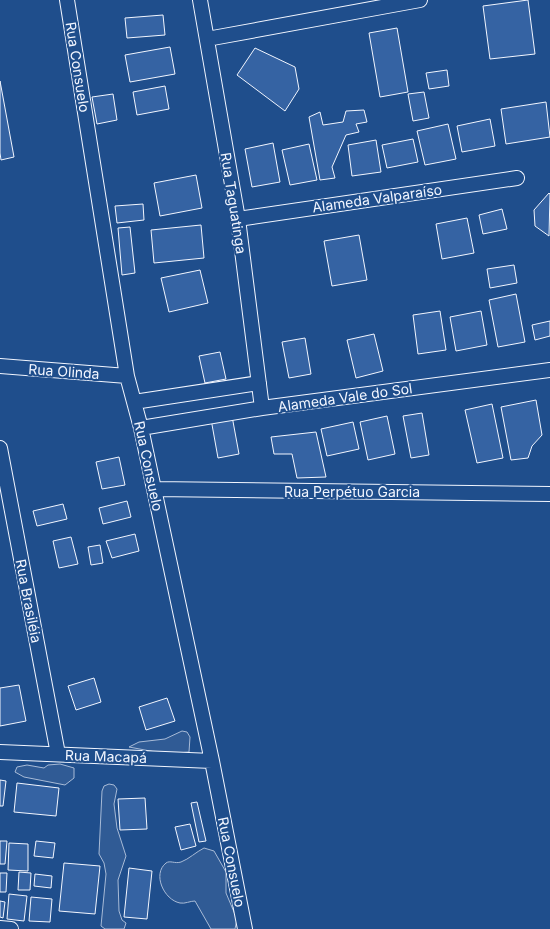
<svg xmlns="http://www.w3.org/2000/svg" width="550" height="929" font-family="Inter,sans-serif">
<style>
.green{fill:#305b95;stroke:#a8bbd7}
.building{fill:#3563a3;stroke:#f2f6ff}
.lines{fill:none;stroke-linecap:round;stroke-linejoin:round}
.minor-casing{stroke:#f2f6ff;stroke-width:16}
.minor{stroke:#1f4e8c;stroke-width:14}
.labels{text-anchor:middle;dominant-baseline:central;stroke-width:4;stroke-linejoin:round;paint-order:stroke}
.street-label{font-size:14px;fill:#f2f6ff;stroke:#1f4e8c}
</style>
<rect width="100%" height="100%" fill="#1f4e8c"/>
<!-- green -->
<path class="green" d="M182 731 187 732 190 737 189 752 166 754 129 747 139 742 165 739Z
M60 764 74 768V778L65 785 24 777 15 772 17 767 27 765 44 768 48 765Z
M109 784 114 785 117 789 114 804 117 828 126 856 118 880 119 911 122 920 126 923 124 929H105L101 926 106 874 104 863 99 854 102 791 104 786Z
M204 848 214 851 226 872V893L237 919 235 929H211L195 901C190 901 185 904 180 903 164 900 152 874 166 863 170 860 175 864 181 862 189 859 196 852 204 848Z"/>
<!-- building -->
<path class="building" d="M528 0 535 54 490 59 483 6Z
M163 15 165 35 127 38 125 18Z
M397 28 408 92 380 97 369 33Z
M170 47 175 74 130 82 125 55Z
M255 48 295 67 299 89 285 111 237 75Z
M447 70 449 86 429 89 426 73Z
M0 81 14 157 1 160 0 153Z
M165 86 169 109 137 115 133 92Z
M424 92 429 118 413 121 408 94Z
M113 94 117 120 97 124 92 97Z
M546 102 550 137 506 144 501 109Z
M364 110 367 122 356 124 359 132 346 135 332 167 335 178 320 180 309 117 320 112 323 125 343 122 346 111Z
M490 119 495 146 462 152 457 126Z
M448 124 456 159 425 165 417 131Z
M413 139 418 162 387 168 382 145Z
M376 140 381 172 352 176 348 145Z
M273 143 280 182 252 187 245 149Z
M309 144 317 180 290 185 282 150Z
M196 175 202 208 160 216 154 183Z
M549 193 550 194 549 236 535 226 534 210Z
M143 204 144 220 117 223 115 206Z
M502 209 507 229 483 234 479 215Z
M467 218 474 253 442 259 436 224Z
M201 225 204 258 154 263 151 230Z
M130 227 135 273 122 275 118 228Z
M359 235 367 280 332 286 324 241Z
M514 265 517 283 490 288 487 269Z
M200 270 208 303 169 312 161 278Z
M516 294 525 342 498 347 489 300Z
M440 311 446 350 418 354 413 315Z
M481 311 487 345 456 351 450 317Z
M550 321V336L535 340 532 325Z
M374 334 383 371 356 378 347 340Z
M305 338 311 374 289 378 282 342Z
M220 352 226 379 205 383 199 356Z
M536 400 542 435 532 446 528 458 511 460 501 407Z
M492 404 503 458 477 463 465 410Z
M422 413 429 455 411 458 403 416Z
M232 416 239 454 218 458 211 419Z
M387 416 395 454 368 460 360 422Z
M353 422 359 449 327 456 321 429Z
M316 432 326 477 297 478 292 454H274L271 437Z
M119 457 125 485 102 489 96 462Z
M127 501 131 517 103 524 99 508Z
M63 504 67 519 37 526 33 511Z
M135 534 139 551 112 558 106 541Z
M71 537 78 564 59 568 53 541Z
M100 545 103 563 91 565 88 547Z
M94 678 101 702 76 710 68 686Z
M19 685 26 721 0 726V688Z
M167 698 175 721 146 730 139 707Z
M0 780 6 781 3 806H0Z
M17 783 59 788 56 816 14 812Z
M145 798 147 829 120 830 118 799Z
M197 802 206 841 199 842 191 803Z
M190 824 196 846 181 850 175 827Z
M0 841H7L5 864H0Z
M36 841 55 843 53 858 34 856Z
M9 843 28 844V871L8 870Z
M64 863 100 866 95 914 59 911Z
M129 868 152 871 147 919 124 917Z
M19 872 31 873 30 890H18Z
M0 873H7L6 892H0Z
M35 874 52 876 51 888 34 886Z
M9 894 27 896 24 921 7 919Z
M31 897 52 899 50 922 29 921Z
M0 901 5 902 3 918 0 917Z"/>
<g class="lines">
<!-- minor casing -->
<g class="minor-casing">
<path id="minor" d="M67 0 127 376 141 428 212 761 245 929
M200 0 238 219 262 408
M207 39 420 0
M238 219 517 178
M0 366 127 376
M134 402 259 383
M141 428 262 408 550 370
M0 448 58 754
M154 489 550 494
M0 752 212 761
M0 928 11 929"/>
</g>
<!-- minor -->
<use href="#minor" class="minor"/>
</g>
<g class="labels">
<!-- street labels -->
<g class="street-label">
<text transform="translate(78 67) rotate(81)">Rua Consuelo</text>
<text transform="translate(377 198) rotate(-8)">Alameda Valparaíso</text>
<text transform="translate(234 203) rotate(81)">Rua Taguatinga</text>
<text transform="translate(64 371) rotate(4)">Rua Olinda</text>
<text transform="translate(345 397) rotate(-8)">Alameda Vale do Sol</text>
<text transform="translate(149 466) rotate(78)">Rua Consuelo</text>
<text x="352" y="491">Rua Perpétuo Garcia</text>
<text transform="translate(29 601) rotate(79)">Rua Brasiléia</text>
<text transform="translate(106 756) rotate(2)">Rua Macapá</text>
<text transform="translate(232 862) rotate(79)">Rua Consuelo</text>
</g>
</g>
</svg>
